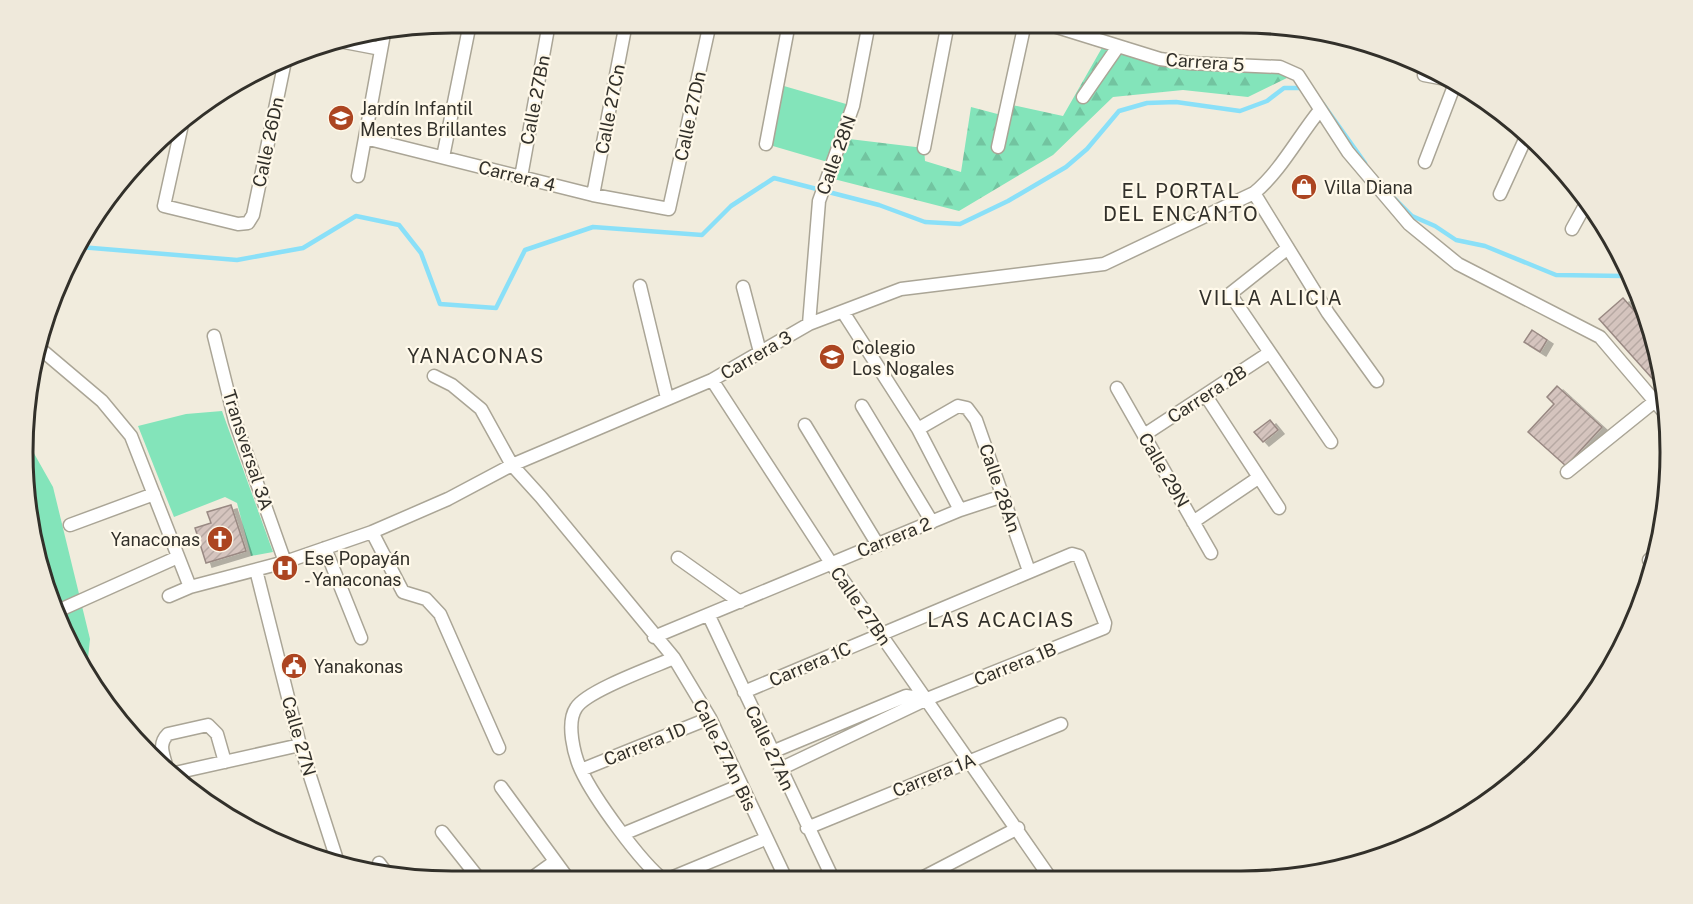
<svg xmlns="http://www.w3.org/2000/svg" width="1693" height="904" font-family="'Public Sans',sans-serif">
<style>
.green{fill:#83e4ba}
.forest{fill:url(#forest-firs)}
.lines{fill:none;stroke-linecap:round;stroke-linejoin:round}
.stream{stroke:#8ae0f8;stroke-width:4.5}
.building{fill:url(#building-hatch);stroke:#998983;stroke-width:1.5;filter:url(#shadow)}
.street-casing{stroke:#aaa596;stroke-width:15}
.street{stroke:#fff;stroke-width:12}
.labels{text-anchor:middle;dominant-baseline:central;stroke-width:4.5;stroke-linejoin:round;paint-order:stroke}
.street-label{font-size:18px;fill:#32302a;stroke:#fff9ea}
.poi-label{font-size:18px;fill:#32302a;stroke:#fff9ea;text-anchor:start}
.neighbourhood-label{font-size:20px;letter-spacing:1.5px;fill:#32302a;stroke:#fff9ea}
.rim{fill:none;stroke:#32302a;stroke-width:3}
</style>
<defs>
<pattern id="forest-firs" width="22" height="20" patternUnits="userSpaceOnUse" patternTransform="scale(1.5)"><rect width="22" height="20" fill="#83e4ba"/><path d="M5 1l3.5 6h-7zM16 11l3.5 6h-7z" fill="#72c4a0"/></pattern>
<pattern id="building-hatch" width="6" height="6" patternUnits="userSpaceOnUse" patternTransform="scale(1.5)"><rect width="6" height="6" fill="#d5c4be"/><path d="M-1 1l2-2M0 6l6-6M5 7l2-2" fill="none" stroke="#b7a9a3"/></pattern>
<filter id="shadow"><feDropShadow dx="6" dy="4" stdDeviation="0" flood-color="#0004"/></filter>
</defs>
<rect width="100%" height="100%" fill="#f1ecdd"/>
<!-- green -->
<path class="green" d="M777 84 853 106 831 163 766 144Z
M222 411 273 552 251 556 237 503 225 497 174 517 138 426 186 414Z
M27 441 53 487 90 639 87 668 55 617 23 480Z"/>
<!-- forest -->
<path class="forest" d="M1103 46 1236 64 1291 76 1248 97 1183 90 1113 97 1053 155 959 211 826 177 841 138 924 148 925 161 961 172 971 107 1005 116 1012 105 1063 116Z"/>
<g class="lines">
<!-- stream -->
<path class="stream" d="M1323 104 1365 163
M1389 193 1412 216 1435 226 1456 240 1485 246 1556 275 1624 276 1630 272
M80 247 237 260 303 248 356 216 399 225 421 253 440 304 496 308 525 250 593 227 702 235 731 206 774 178 879 205 925 222 960 224 1008 201 1066 167 1087 149 1119 111 1147 103 1176 102 1240 111 1267 101 1284 88H1304"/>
</g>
<!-- building -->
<path class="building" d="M1623 298 1639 316 1644 310 1649 323 1646 325 1656 341 1662 381 1658 385 1599 319Z
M1532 330 1547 340 1540 352 1524 342Z
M1557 386 1602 427 1566 466 1528 432 1554 404 1547 397Z
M1270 420 1278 430 1263 442 1254 432Z
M231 505 246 551 206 563 195 528 211 523 207 512Z"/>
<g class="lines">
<!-- street casing -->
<g class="street-casing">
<path id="street" d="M1044 23 1160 59 1189 63 1280 67 1298 75 1348 152 1409 224 1458 264 1600 337 1669 418
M339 41 381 49
M1424 75 1456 81 1425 162
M1083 97 1117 48
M183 120 164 206 238 224 248 223 253 215 285 61
M365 138 593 195 669 209 710 23
M766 144 789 23
M998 147 1025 23
M924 148 948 23
M443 157 470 23
M358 176 384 34
M521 177 549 23
M1254 193 1328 313 1377 381
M1500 194 1528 133
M593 195 626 23
M1572 229 1588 200
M1288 248 1230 294 1331 442
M640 286 667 398
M743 287 760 352
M843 312 918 429 960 510
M809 324 819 201 853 106 869 23
M214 336 235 421 285 562
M37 346 102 401 131 436 190 587
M434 376 452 385 481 409 512 465 541 497 674 658 710 718 786 879
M712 380 831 563 1051 879
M1117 388 1211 553
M1206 396 1279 508
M862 406 932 522
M805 425 878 545
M918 429 958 406 967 408 976 420 1029 571
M1144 435 1269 353
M1567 472 1665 393
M1193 522 1258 478
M70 525 154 494
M372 532 403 592 426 599 440 614 499 748
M325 548 361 638
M678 558 740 602
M1649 560 1656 553
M256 570 300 745 339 866
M169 596 190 587 285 562 372 532 448 499 512 465 712 380 809 324 901 289 1104 264 1254 193C1280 172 1298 137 1320 110
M62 609 178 557
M709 616 833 879
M654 637 960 510 1003 496
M744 692 1072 554 1079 556 1105 623 1104 628 927 699 780 769
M772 752 906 696 927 699
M166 765C163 753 158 744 168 734L208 725 217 734 225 762
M581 770 710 718
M175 773 300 745
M501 787 569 880
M807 828 1061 724
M442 832 480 880
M623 834 741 785
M379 863 388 875
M920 879 1018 828
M529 880 554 862
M664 880C641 863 594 798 581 770 574 755 566 723 576 708 586 691 653 667 674 658
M666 880 765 839"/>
</g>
<!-- street -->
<use href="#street" class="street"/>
</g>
<!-- icons -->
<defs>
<g id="school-disc" transform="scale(1.35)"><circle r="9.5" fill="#ac4521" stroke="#fff9ea"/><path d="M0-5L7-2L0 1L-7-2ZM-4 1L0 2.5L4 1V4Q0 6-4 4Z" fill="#fff"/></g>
<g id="shop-disc" transform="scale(1.35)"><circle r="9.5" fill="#ac4521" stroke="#fff9ea"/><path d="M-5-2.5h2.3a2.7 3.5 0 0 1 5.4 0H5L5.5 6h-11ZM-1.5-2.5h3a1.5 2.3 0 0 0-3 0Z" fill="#fff"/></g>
<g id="church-disc" transform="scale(1.35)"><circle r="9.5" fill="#ac4521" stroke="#fff9ea"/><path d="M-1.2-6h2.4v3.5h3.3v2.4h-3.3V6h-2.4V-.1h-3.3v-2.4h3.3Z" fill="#fff"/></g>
<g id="hospital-disc" transform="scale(1.35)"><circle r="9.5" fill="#ac4521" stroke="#fff9ea"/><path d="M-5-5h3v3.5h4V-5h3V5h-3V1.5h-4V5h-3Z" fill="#fff"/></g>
<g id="civic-disc" transform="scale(1.35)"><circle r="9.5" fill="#ac4521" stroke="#fff9ea"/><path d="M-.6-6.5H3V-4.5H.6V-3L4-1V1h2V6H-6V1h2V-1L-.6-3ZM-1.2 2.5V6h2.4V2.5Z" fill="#fff"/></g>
</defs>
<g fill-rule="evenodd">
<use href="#school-disc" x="341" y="118"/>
<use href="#shop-disc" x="1304" y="187"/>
<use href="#school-disc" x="832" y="357"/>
<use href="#church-disc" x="220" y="539"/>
<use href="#hospital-disc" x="285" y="568"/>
<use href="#civic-disc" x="294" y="666"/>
</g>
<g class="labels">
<!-- street labels -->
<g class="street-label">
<text transform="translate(1205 62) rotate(4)">Carrera 5</text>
<text transform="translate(535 100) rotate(-79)">Calle 27Bn</text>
<text transform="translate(610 109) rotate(-79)">Calle 27Cn</text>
<text transform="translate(690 116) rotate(-78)">Calle 27Dn</text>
<text transform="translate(268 142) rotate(-78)">Calle 26Dn</text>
<text transform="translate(836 155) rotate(-70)">Calle 28N</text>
<text transform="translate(517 176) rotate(14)">Carrera 4</text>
<text transform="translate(756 355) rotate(-30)">Carrera 3</text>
<text transform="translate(1207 394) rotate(-33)">Carrera 2B</text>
<text transform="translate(248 450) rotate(72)">Transversal 3A</text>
<text transform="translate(1164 470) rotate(60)">Calle 29N</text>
<text transform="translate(1000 488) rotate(71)">Calle 28An</text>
<text transform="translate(894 537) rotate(-22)">Carrera 2</text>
<text transform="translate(861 606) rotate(55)">Calle 27Bn</text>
<text transform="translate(810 664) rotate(-23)">Carrera 1C</text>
<text transform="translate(1015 664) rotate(-22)">Carrera 1B</text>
<text transform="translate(299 736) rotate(74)">Calle 27N</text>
<text transform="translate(645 744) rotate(-22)">Carrera 1D</text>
<text transform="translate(770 748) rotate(65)">Calle 27An</text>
<text transform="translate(725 755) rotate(64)">Calle 27An Bis</text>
<text transform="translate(934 775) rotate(-22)">Carrera 1A</text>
</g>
<!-- poi labels -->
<g class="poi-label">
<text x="360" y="108">Jardín Infantil<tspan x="360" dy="21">Mentes Brillantes</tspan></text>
<text x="1324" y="187">Villa Diana</text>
<text x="852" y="347">Colegio<tspan x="852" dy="21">Los Nogales</tspan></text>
<text x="200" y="539" text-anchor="end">Yanaconas</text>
<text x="304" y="558">Ese Popayán<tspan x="304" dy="21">- Yanaconas</tspan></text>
<text x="314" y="666">Yanakonas</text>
</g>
<!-- neighbourhood labels -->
<g class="neighbourhood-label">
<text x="1181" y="191">EL PORTAL<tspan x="1181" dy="23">DEL ENCANTO</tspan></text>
<text x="1271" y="298">VILLA ALICIA</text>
<text x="476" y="356">YANACONAS</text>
<text x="1001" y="620">LAS ACACIAS</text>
</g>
</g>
<!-- crop -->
<path d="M0 0H1693V904H0ZM452 33H1241A419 419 0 0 1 1660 452V452A419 419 0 0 1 1241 871H452A419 419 0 0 1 33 452V452A419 419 0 0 1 452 33Z" fill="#efe9db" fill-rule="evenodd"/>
<path class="rim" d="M452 33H1241A419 419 0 0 1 1660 452V452A419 419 0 0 1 1241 871H452A419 419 0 0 1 33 452V452A419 419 0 0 1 452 33Z"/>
</svg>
